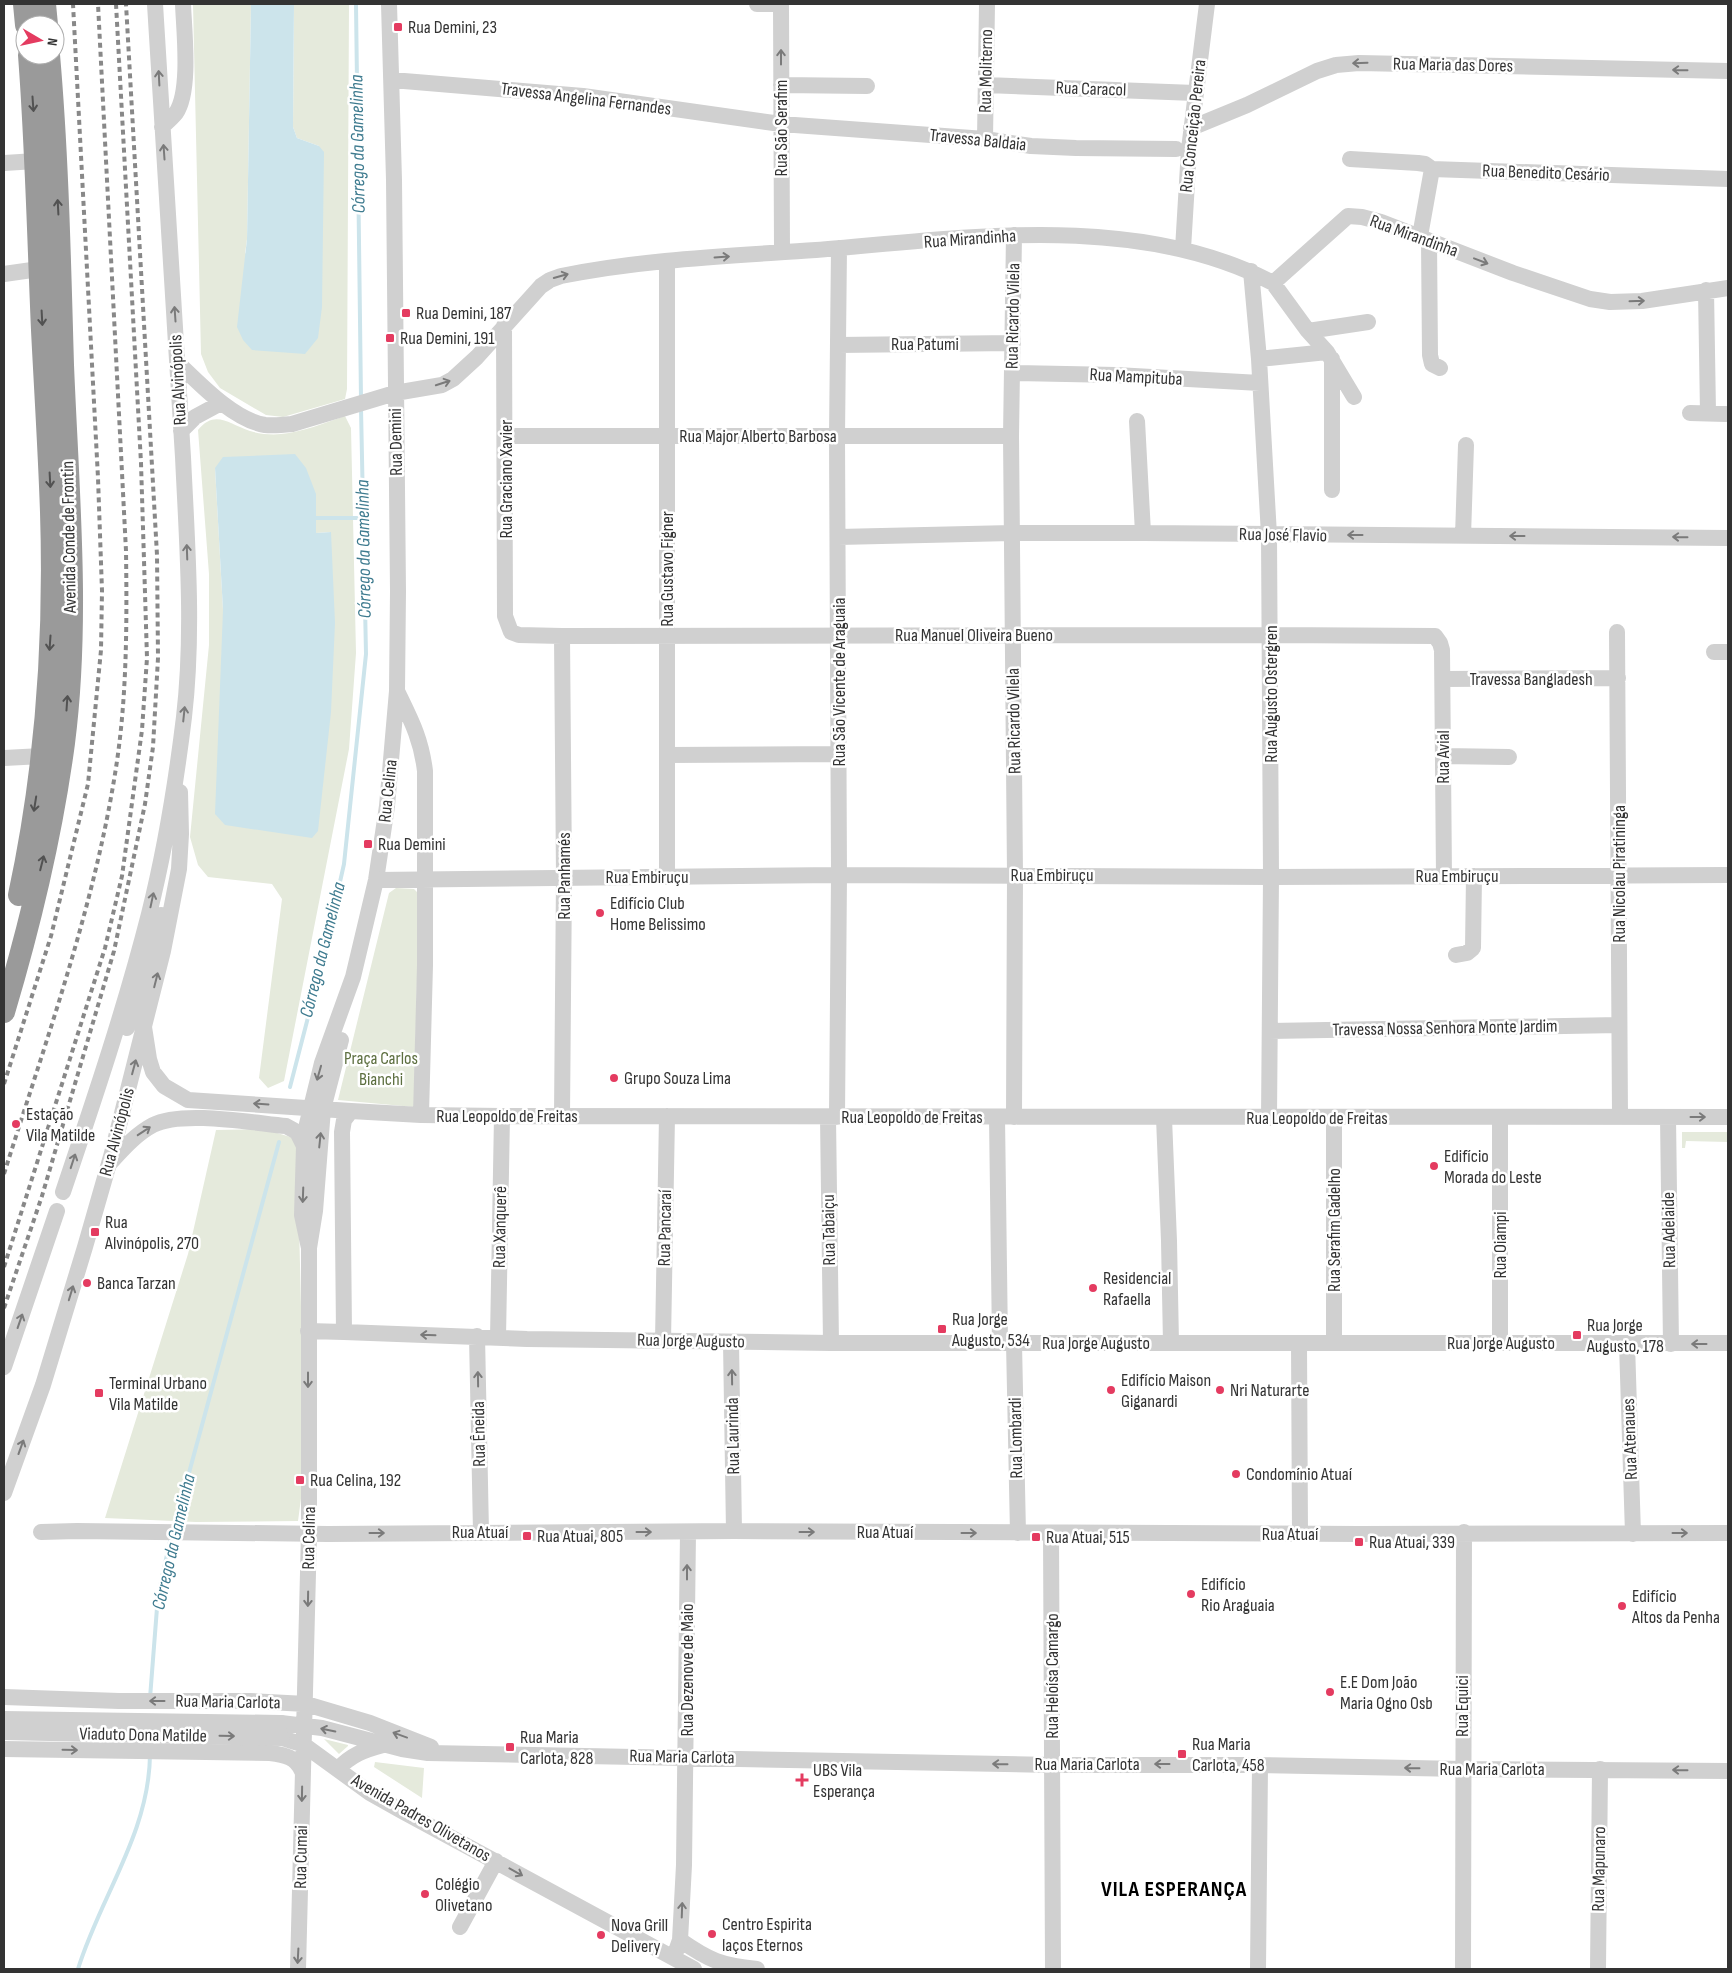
<svg xmlns="http://www.w3.org/2000/svg" width="1732" height="1973" font-family="'Sofia Sans Condensed',sans-serif">
<style>
.green{fill:#e5eadc;fill-rule:evenodd}
.water{fill:#cce4eb}
.lines{fill:none;stroke-linecap:round;stroke-linejoin:round}
.stream{stroke:#cce4eb;stroke-width:4}
.minor{stroke:#d0d0d0;stroke-width:16}
.highway{stroke:#9a9a9a;stroke-width:22}
.rail{stroke:#888;stroke-width:4;stroke-dasharray:5 4;stroke-linecap:butt}
.minor-bridge{stroke:#d0d0d0;stroke-width:16}
.oneway{stroke:#7a7a7a}
.oneway2{stroke:#525252}
.poi-dot{fill:#e43b60;stroke:#fff;stroke-width:2}
.labels{text-anchor:middle;dominant-baseline:central;stroke-width:5;stroke-linejoin:round;paint-order:stroke}
.poi-label{font-size:18px;fill:#333;stroke:#fff;text-anchor:start}
.street-label{font-size:18px;fill:#333;stroke:#fff}
.park-label{font-size:18px;fill:#5d6f40;stroke:#fff}
.water-label{font-size:19px;font-style:italic;fill:#3e7b8f;stroke:#fff}
.district-label{font-size:22px;font-weight:bold;letter-spacing:1px;fill:#000;stroke:#fff}
</style>
<rect width="100%" height="100%" fill="#fff"/>
<!-- green -->
<path class="green" d="M193 4H251L247 239 245 254 319 146 297 138 293 127 294 4H349L347 389 345 399 283 417 266 415 220 388 208 372 201 354Z
M345 416 351 428 356 653 349 749 284 1081 268 1088 259 1078 282 899 272 884 208 877 198 865 190 837 209 645V574L198 430C215 409 229 424 250 431 259 434 272 435 281 434 303 432 324 423 345 416ZM215 468 316 518V533L331 532 223 610Z
M396 888 414 889 419 894 414 1107 338 1100 389 893Z
M264 1129 297 1139 302 1349V1491L298 1521 196 1522 105 1518 188 1254 216 1130Z
M1682 1132H1728V1142L1686 1141 1685 1148H1682Z
M324 1739 348 1745V1746L339 1754Z
M375 1762 424 1768 422 1798 374 1767Z"/>
<!-- water -->
<path class="water" d="M251 4H294L293 127 297 138 319 146 324 152 322 307 318 338 305 354 252 350 243 340 237 327 247 239Z
M295 454 306 468 316 494V533L331 532 335 623 331 712 318 831 312 838 225 825 215 814 223 610 215 468 223 457Z"/>
<g class="lines">
<!-- stream -->
<path class="stream" d="M356 4 361 399
M316 518H364
M290 1087 320 971 344 864 366 654 361 408
M174 1528 279 1142
M150 1698 158 1595 171 1537
M78 1969C100 1897 149 1834 150 1755"/>
<!-- minor -->
<path class="minor" d="M757 4H781
M781 4 782 252
M392 80 583 96 781 124 985 139 1031 146 1076 148 1176 149
M781 85 867 86
M986 85 1195 93
M162 127C166 123 172 118 176 113 191 91 184 31 183 4
M1191 128 1247 105 1317 71 1336 65 1359 63 1728 71
M985 139 987 4
M1350 159 1418 163 1425 164 1432 169
M4 163 36 161
M1420 236 1432 169 1728 179
M1429 241 1430 355 1432 364 1440 368
M1183 249 1189 149 1207 4
M1251 271 1259 359 1269 535 1271 877 1269 1118
M4 274 39 269 47 264
M1273 283 1308 331 1327 352 1354 397
M1706 290 1708 413
M504 326 505 616 511 632 519 635 562 636 1271 635 1435 636 1440 643 1442 650 1444 877
M1308 331 1368 322
M838 345 1013 343
M1259 359 1327 352
M1332 359V490
M178 363C200 384 234 420 265 425 274 426 283 425 292 424L395 393 442 385 453 379 477 357 541 286 550 280 561 276C645 259 731 256 816 250 963 238 1137 211 1273 283L1348 216 1362 217 1381 222 1513 273 1590 299 1610 302 1642 301 1728 288
M1012 373 1116 375 1260 383
M1690 413 1726 414
M1137 421 1143 533
M181 431 195 417 221 403
M506 436H1011
M1463 536 1466 445
M838 537 1012 533H1143L1728 538
M1617 632 1620 1117
M1714 652H1728
M1443 679 1618 678
M397 691C411 720 421 738 425 771V965L421 1115
M667 755 839 754
M1443 756 1509 757
M4 758 42 756
M667 877V261
M376 880 839 875 1271 877 1728 875
M1456 955 1467 953 1473 948 1474 876
M144 1027 149 1059 153 1072 164 1086 188 1100 351 1111 421 1115 502 1116 1728 1117
M127 1028 161 915
M1270 1031 1619 1025
M562 1116 564 877 562 636
M828 1117 831 1343
M837 1117 839 875 837 436 839 248
M997 1117 1000 1343
M1014 1117 1015 875 1011 436 1014 235
M1500 1117V1342
M1668 1117 1671 1344
M1164 1118 1169 1241 1171 1343
M110 1163C123 1149 136 1134 153 1125 182 1110 253 1123 286 1126L297 1132 304 1146
M63 1192C94 1100 125 1008 149 914 165 850 176 783 184 717 194 631 187 543 183 457 175 306 163 155 155 4
M309 1248 302 1215 304 1146 307 1124 322 1063 353 977 376 880 387 806 397 691 398 591 394 180 389 4
M308 1331 344 1332 342 1132 344 1120 351 1111
M344 1332 527 1339 831 1343H1728
M477 1336 481 1532
M498 1338 502 1116
M663 1341 667 1116
M731 1342 734 1531
M1014 1343 1018 1533
M1299 1343 1300 1534
M1334 1343V1118
M1627 1344 1633 1534
M4 1367 57 1211
M4 1493 43 1385 85 1247 112 1153 163 951 179 869 181 834 180 792
M41 1532 77 1531 328 1534 734 1531 1359 1534 1728 1533
M1051 1533 1053 1969
M4 1697 119 1701H250L306 1704 370 1723 431 1747
M281 1723 322 1728 402 1749 428 1753 1052 1765H1260L1462 1769 1728 1771
M282 1738 304 1745 370 1793 402 1811 694 1969
M4 1749 270 1753C285 1755 296 1757 302 1771
M338 1769C351 1755 364 1750 383 1745
M460 1927 496 1861
M680 1940C710 1961 721 1965 757 1969
M674 1957 680 1940 684 1865 688 1532
M298 1969 309 1533V1248L315 1211 323 1109 341 1040
M1258 1969 1260 1765
M1463 1969 1464 1532
M1598 1969 1600 1769"/>
<!-- highway -->
<path class="highway" d="M24 4 26 25
M45 4 47 25
M19 895C46 770 55 639 51 512 49 451 45 390 42 330 38 238 36 147 29 55
M4 1012C30 925 52 833 64 743 80 618 68 490 63 365 60 262 58 158 49 55"/>
<!-- rail -->
<path class="rail" d="M4 1084 51 936 88 784 101 650 102 591 98 478 73 4
M4 1174C45 1043 93 911 115 774 127 701 127 625 126 551L98 4
M4 1267 105 948 122 876 142 730 147 658 141 463 116 4
M4 1308 42 1196 114 951 145 804 153 747 158 658 157 555 126 4"/>
<!-- minor-bridge -->
<path class="minor-bridge" d="M4 1719 281 1723
M4 1732 282 1738"/>
</g>
<!-- one-way arrows -->
<defs><path id="oneway-shaft" d="M-6 0H5M1.5-3L5.5 0L1.5 3" fill="none" stroke-width="1.6" stroke-linecap="round" stroke-linejoin="round" transform="scale(1.25)"/></defs>
<g class="oneway">
<use href="#oneway-shaft" transform="translate(781 57) rotate(-90)"/>
<use href="#oneway-shaft" transform="translate(1360 63) rotate(178)"/>
<use href="#oneway-shaft" transform="translate(1680 70) rotate(-179)"/>
<use href="#oneway-shaft" transform="translate(159 78) rotate(-93)"/>
<use href="#oneway-shaft" transform="translate(164 152) rotate(-94)"/>
<use href="#oneway-shaft" transform="translate(722 257) rotate(-4)"/>
<use href="#oneway-shaft" transform="translate(1481 261) rotate(21)"/>
<use href="#oneway-shaft" transform="translate(561 276) rotate(-16)"/>
<use href="#oneway-shaft" transform="translate(1637 301) rotate(-2)"/>
<use href="#oneway-shaft" transform="translate(175 314) rotate(-94)"/>
<use href="#oneway-shaft" transform="translate(443 383) rotate(-18)"/>
<use href="#oneway-shaft" transform="translate(1355 535) rotate(-180)"/>
<use href="#oneway-shaft" transform="translate(1517 536) rotate(180)"/>
<use href="#oneway-shaft" transform="translate(1680 537) rotate(-179)"/>
<use href="#oneway-shaft" transform="translate(187 552) rotate(-92)"/>
<use href="#oneway-shaft" transform="translate(184 714) rotate(-84)"/>
<use href="#oneway-shaft" transform="translate(152 900) rotate(-78)"/>
<use href="#oneway-shaft" transform="translate(156 980) rotate(-76)"/>
<use href="#oneway-shaft" transform="translate(134 1067) rotate(-75)"/>
<use href="#oneway-shaft" transform="translate(319 1073) rotate(106)"/>
<use href="#oneway-shaft" transform="translate(261 1104) rotate(-176)"/>
<use href="#oneway-shaft" transform="translate(1698 1117)"/>
<use href="#oneway-shaft" transform="translate(144 1131) rotate(-33)"/>
<use href="#oneway-shaft" transform="translate(320 1140) rotate(-84)"/>
<use href="#oneway-shaft" transform="translate(73 1161) rotate(-72)"/>
<use href="#oneway-shaft" transform="translate(303 1195) rotate(92)"/>
<use href="#oneway-shaft" transform="translate(71 1293) rotate(-73)"/>
<use href="#oneway-shaft" transform="translate(20 1321) rotate(-71)"/>
<use href="#oneway-shaft" transform="translate(428 1335) rotate(-178)"/>
<use href="#oneway-shaft" transform="translate(1699 1344) rotate(180)"/>
<use href="#oneway-shaft" transform="translate(732 1377) rotate(-91)"/>
<use href="#oneway-shaft" transform="translate(478 1379) rotate(-91)"/>
<use href="#oneway-shaft" transform="translate(308 1380) rotate(90)"/>
<use href="#oneway-shaft" transform="translate(21 1447) rotate(-70)"/>
<use href="#oneway-shaft" transform="translate(644 1532)"/>
<use href="#oneway-shaft" transform="translate(807 1532)"/>
<use href="#oneway-shaft" transform="translate(377 1533)"/>
<use href="#oneway-shaft" transform="translate(969 1533)"/>
<use href="#oneway-shaft" transform="translate(1680 1533)"/>
<use href="#oneway-shaft" transform="translate(687 1572) rotate(-90)"/>
<use href="#oneway-shaft" transform="translate(308 1599) rotate(91)"/>
<use href="#oneway-shaft" transform="translate(157 1701) rotate(-180)"/>
<use href="#oneway-shaft" transform="translate(328 1730) rotate(-168)"/>
<use href="#oneway-shaft" transform="translate(400 1735) rotate(-160)"/>
<use href="#oneway-shaft" transform="translate(227 1736) rotate(1)"/>
<use href="#oneway-shaft" transform="translate(70 1750) rotate(1)"/>
<use href="#oneway-shaft" transform="translate(1000 1764) rotate(-179)"/>
<use href="#oneway-shaft" transform="translate(1162 1764) rotate(-180)"/>
<use href="#oneway-shaft" transform="translate(1412 1768) rotate(-179)"/>
<use href="#oneway-shaft" transform="translate(1680 1770) rotate(-179)"/>
<use href="#oneway-shaft" transform="translate(302 1794) rotate(91)"/>
<use href="#oneway-shaft" transform="translate(516 1872) rotate(29)"/>
<use href="#oneway-shaft" transform="translate(682 1910) rotate(-88)"/>
<use href="#oneway-shaft" transform="translate(298 1956) rotate(93)"/>
</g>
<g class="oneway2">
<use href="#oneway-shaft" transform="translate(33 104) rotate(86)"/>
<use href="#oneway-shaft" transform="translate(58 207) rotate(-93)"/>
<use href="#oneway-shaft" transform="translate(42 318) rotate(87)"/>
<use href="#oneway-shaft" transform="translate(50 480) rotate(87)"/>
<use href="#oneway-shaft" transform="translate(50 643) rotate(94)"/>
<use href="#oneway-shaft" transform="translate(67 703) rotate(-86)"/>
<use href="#oneway-shaft" transform="translate(35 804) rotate(99)"/>
<use href="#oneway-shaft" transform="translate(42 863) rotate(-76)"/>
</g>
<!-- markers -->
<g class="poi-dot">
<rect x="393" y="22" width="10" height="10" rx="2.5"/>
<rect x="401" y="308" width="10" height="10" rx="2.5"/>
<rect x="385" y="333" width="10" height="10" rx="2.5"/>
<rect x="363" y="839" width="10" height="10" rx="2.5"/>
<circle cx="600" cy="913" r="5"/>
<circle cx="614" cy="1078" r="5"/>
<circle cx="16" cy="1124" r="5"/>
<circle cx="1434" cy="1166" r="5"/>
<rect x="90" y="1227" width="10" height="10" rx="2.5"/>
<circle cx="87" cy="1283" r="5"/>
<circle cx="1093" cy="1288" r="5"/>
<rect x="937" y="1324" width="10" height="10" rx="2.5"/>
<rect x="1572" y="1330" width="10" height="10" rx="2.5"/>
<circle cx="1111" cy="1390" r="5"/>
<circle cx="1220" cy="1390" r="5"/>
<rect x="94" y="1388" width="10" height="10" rx="2.5"/>
<circle cx="1236" cy="1474" r="5"/>
<rect x="295" y="1475" width="10" height="10" rx="2.5"/>
<rect x="522" y="1531" width="10" height="10" rx="2.5"/>
<rect x="1031" y="1532" width="10" height="10" rx="2.5"/>
<rect x="1354" y="1537" width="10" height="10" rx="2.5"/>
<circle cx="1191" cy="1594" r="5"/>
<circle cx="1622" cy="1606" r="5"/>
<circle cx="1330" cy="1692" r="5"/>
<rect x="505" y="1742" width="10" height="10" rx="2.5"/>
<rect x="1177" y="1749" width="10" height="10" rx="2.5"/>
<path d="M799.5 1772.5h5v5h5v5h-5v5h-5v-5h-5v-5h5z"/>
<circle cx="425" cy="1894" r="5"/>
<circle cx="712" cy="1934" r="5"/>
<circle cx="601" cy="1935" r="5"/>
</g>
<g class="labels">
<!-- poi labels -->
<g class="poi-label">
<text x="408" y="27">Rua Demini, 23</text>
<text x="416" y="313">Rua Demini, 187</text>
<text x="400" y="338">Rua Demini, 191</text>
<text x="378" y="844">Rua Demini</text>
<text x="610" y="903">Edifício Club<tspan x="610" dy="21">Home Belissimo</tspan></text>
<text x="624" y="1078">Grupo Souza Lima</text>
<text x="26" y="1114">Estação<tspan x="26" dy="21">Vila Matilde</tspan></text>
<text x="1444" y="1156">Edifício<tspan x="1444" dy="21">Morada do Leste</tspan></text>
<text x="105" y="1222">Rua<tspan x="105" dy="21">Alvinópolis, 270</tspan></text>
<text x="1103" y="1278">Residencial<tspan x="1103" dy="21">Rafaella</tspan></text>
<text x="97" y="1283">Banca Tarzan</text>
<text x="952" y="1319">Rua Jorge<tspan x="952" dy="21">Augusto, 534</tspan></text>
<text x="1587" y="1325">Rua Jorge<tspan x="1587" dy="21">Augusto, 178</tspan></text>
<text x="1121" y="1380">Edifício Maison<tspan x="1121" dy="21">Giganardi</tspan></text>
<text x="109" y="1383">Terminal Urbano<tspan x="109" dy="21">Vila Matilde</tspan></text>
<text x="1230" y="1390">Nri Naturarte</text>
<text x="1246" y="1474">Condomínio Atuaí</text>
<text x="310" y="1480">Rua Celina, 192</text>
<text x="537" y="1536">Rua Atuai, 805</text>
<text x="1046" y="1537">Rua Atuai, 515</text>
<text x="1369" y="1542">Rua Atuai, 339</text>
<text x="1201" y="1584">Edifício<tspan x="1201" dy="21">Rio Araguaia</tspan></text>
<text x="1632" y="1596">Edifício<tspan x="1632" dy="21">Altos da Penha</tspan></text>
<text x="1340" y="1682">E.E Dom João<tspan x="1340" dy="21">Maria Ogno Osb</tspan></text>
<text x="520" y="1737">Rua Maria<tspan x="520" dy="21">Carlota, 828</tspan></text>
<text x="1192" y="1744">Rua Maria<tspan x="1192" dy="21">Carlota, 458</tspan></text>
<text x="813" y="1770">UBS Vila<tspan x="813" dy="21">Esperança</tspan></text>
<text x="435" y="1884">Colégio<tspan x="435" dy="21">Olivetano</tspan></text>
<text x="722" y="1924">Centro Espirita<tspan x="722" dy="21">laços Eternos</tspan></text>
<text x="611" y="1925">Nova Grill<tspan x="611" dy="21">Delivery</tspan></text>
</g>
<!-- street labels -->
<g class="street-label">
<text transform="translate(1453 65) rotate(1)">Rua Maria das Dores</text>
<text transform="translate(986 71) rotate(-89)">Rua Moliterno</text>
<text transform="translate(1091 89) rotate(2)">Rua Caracol</text>
<text transform="translate(586 99) rotate(7)">Travessa Angelina Fernandes</text>
<text transform="translate(1193 126) rotate(-84)">Rua Conceição Pereira</text>
<text transform="translate(781 128) rotate(-90)">Rua São Serafim</text>
<text transform="translate(978 140) rotate(6)">Travessa Baldaia</text>
<text transform="translate(1546 173) rotate(2)">Rua Benedito Cesário</text>
<text transform="translate(1414 236) rotate(20)">Rua Mirandinha</text>
<text transform="translate(970 239) rotate(-4)">Rua Mirandinha</text>
<text transform="translate(1013 316) rotate(-89)">Rua Ricardo Vilela</text>
<text x="925" y="344">Rua Patumi</text>
<text transform="translate(1136 377) rotate(3)">Rua Mampituba</text>
<text transform="translate(178 380) rotate(-93)">Rua Alvinópolis</text>
<text x="758" y="436">Rua Major Alberto Barbosa</text>
<text transform="translate(396 442) rotate(-91)">Rua Demini</text>
<text transform="translate(506 479) rotate(-90)">Rua Graciano Xavier</text>
<text transform="translate(1283 535) rotate(1)">Rua José Flavio</text>
<text transform="translate(69 537) rotate(-91)">Avenida Conde de Frontin</text>
<text transform="translate(667 569) rotate(-90)">Rua Gustavo Figner</text>
<text x="974" y="635">Rua Manuel Oliveira Bueno</text>
<text x="1531" y="679">Travessa Bangladesh</text>
<text transform="translate(839 682) rotate(-90)">Rua São Vicente de Araguaia</text>
<text transform="translate(1271 694) rotate(-90)">Rua Augusto Ostergren</text>
<text transform="translate(1014 721) rotate(-91)">Rua Ricardo Vilela</text>
<text transform="translate(1443 757) rotate(-90)">Rua Avial</text>
<text transform="translate(388 791) rotate(-84)">Rua Celina</text>
<text transform="translate(1619 874) rotate(-90)">Rua Nicolau Piratininga</text>
<text x="1052" y="875">Rua Embiruçu</text>
<text transform="translate(564 876) rotate(-90)">Rua Panhamés</text>
<text x="1457" y="876">Rua Embiruçu</text>
<text x="647" y="877">Rua Embiruçu</text>
<text transform="translate(1445 1028) rotate(-1)">Travessa Nossa Senhora Monte Jardim</text>
<text x="507" y="1116">Rua Leopoldo de Freitas</text>
<text x="912" y="1117">Rua Leopoldo de Freitas</text>
<text x="1317" y="1118">Rua Leopoldo de Freitas</text>
<text transform="translate(117 1132) rotate(-75)">Rua Alvinópolis</text>
<text transform="translate(500 1227) rotate(-89)">Rua Xanquerê</text>
<text transform="translate(665 1228) rotate(-89)">Rua Pancaraí</text>
<text transform="translate(829 1230) rotate(-91)">Rua Tabaiçu</text>
<text transform="translate(1334 1230) rotate(-90)">Rua Serafim Gadelho</text>
<text transform="translate(1669 1230) rotate(-91)">Rua Adelaide</text>
<text transform="translate(1500 1245) rotate(-90)">Rua Oiampi</text>
<text transform="translate(691 1341) rotate(1)">Rua Jorge Augusto</text>
<text x="1096" y="1343">Rua Jorge Augusto</text>
<text x="1501" y="1343">Rua Jorge Augusto</text>
<text transform="translate(479 1434) rotate(-91)">Rua Êneida</text>
<text transform="translate(733 1436) rotate(-91)">Rua Laurinda</text>
<text transform="translate(1016 1438) rotate(-91)">Rua Lombardi</text>
<text transform="translate(1630 1439) rotate(-92)">Rua Atenaues</text>
<text x="480" y="1532">Rua Atuaí</text>
<text x="885" y="1532">Rua Atuaí</text>
<text x="1290" y="1534">Rua Atuaí</text>
<text transform="translate(309 1538) rotate(-89)">Rua Celina</text>
<text transform="translate(687 1670) rotate(-90)">Rua Dezenove de Maio</text>
<text transform="translate(1052 1676) rotate(-90)">Rua Heloísa Camargo</text>
<text transform="translate(228 1702) rotate(1)">Rua Maria Carlota</text>
<text transform="translate(1462 1706) rotate(-90)">Rua Equici</text>
<text transform="translate(143 1735) rotate(1)">Viaduto Dona Matilde</text>
<text transform="translate(682 1757) rotate(1)">Rua Maria Carlota</text>
<text x="1087" y="1764">Rua Maria Carlota</text>
<text x="1492" y="1769">Rua Maria Carlota</text>
<text transform="translate(421 1818) rotate(30)">Avenida Padres Olivetanos</text>
<text transform="translate(301 1857) rotate(-89)">Rua Cumai</text>
<text transform="translate(1599 1869) rotate(-89)">Rua Mapunaro</text>
</g>
<!-- park labels -->
<g class="park-label">
<text x="381" y="1058">Praça Carlos<tspan x="381" dy="21">Bianchi</tspan></text>
</g>
<!-- water labels -->
<g class="water-label">
<text transform="translate(358 144) rotate(-91)">Córrego da Gamelinha</text>
<text transform="translate(364 549) rotate(-91)">Córrego da Gamelinha</text>
<text transform="translate(323 950) rotate(-76)">Córrego da Gamelinha</text>
<text transform="translate(174 1542) rotate(-77)">Córrego da Gamelinha</text>
</g>
<!-- district labels -->
<g class="district-label">
<text x="1174" y="1889">VILA ESPERANÇA</text>
</g>
</g>
<!-- border -->
<rect width="1732" height="1973" fill="none" stroke="#333333" stroke-width="10"/>
<!-- north arrow -->
<g transform="translate(40 40) rotate(99)"><circle r="24" fill="#ffffff" stroke="#adadad"/>
<path d="M0-4L9 19L0 12L-9 19Z" fill="#e43b60"/>
<text y="-8" font-size="14" font-weight="bold" text-anchor="middle" fill="#333333">N</text>
</g>
</svg>
